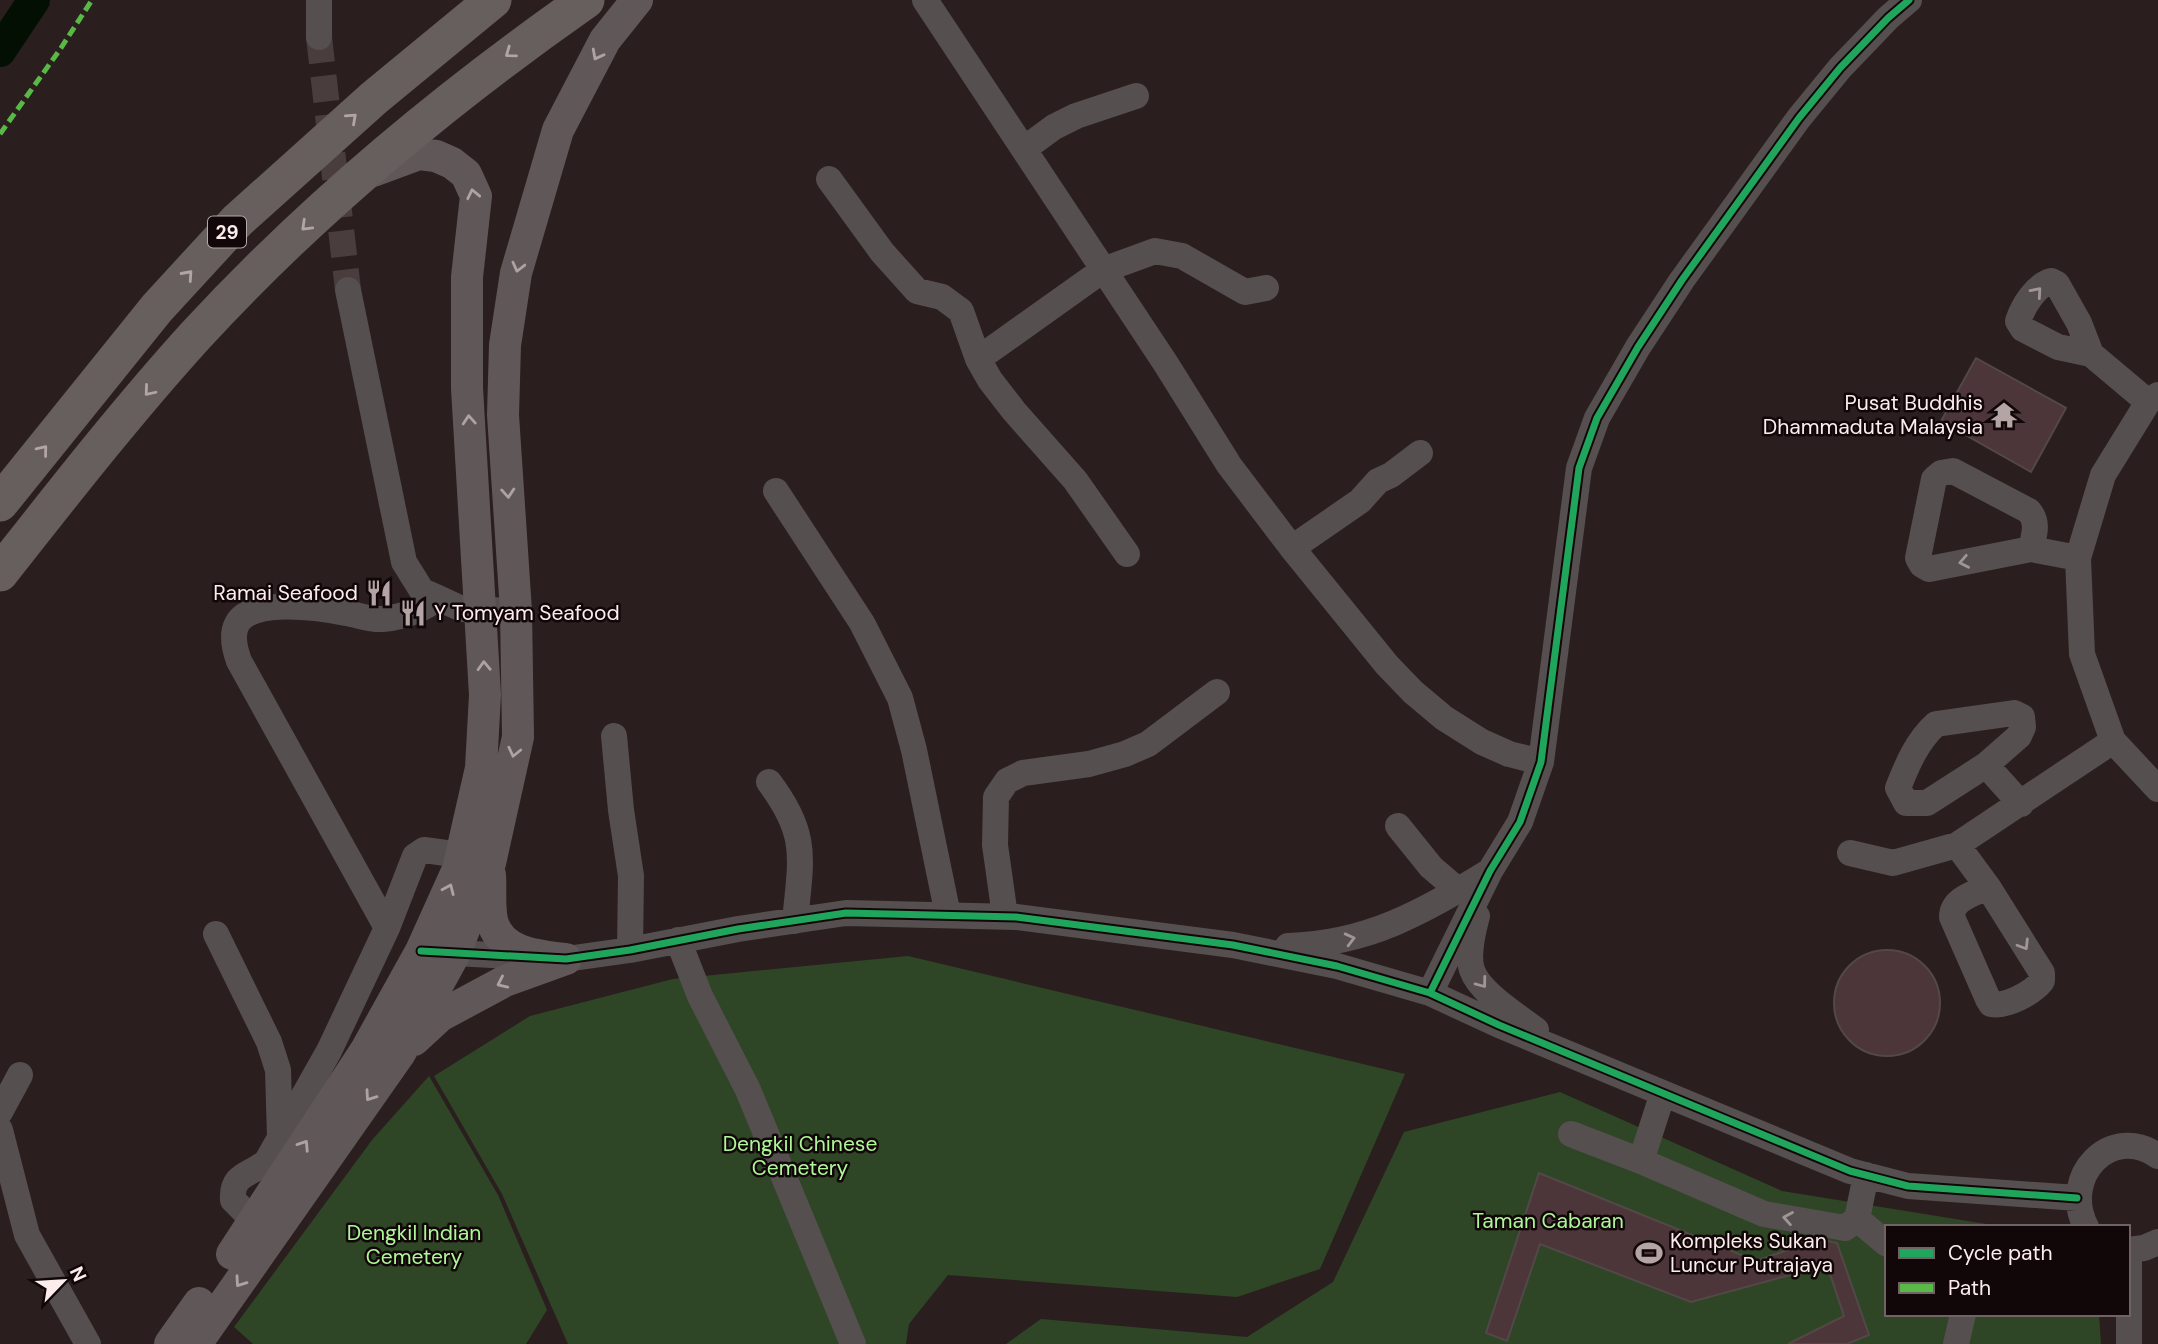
<svg xmlns="http://www.w3.org/2000/svg" width="2158" height="1344" font-family="'DM Sans',sans-serif">
<style>
.green{fill:#2e4625}
.lines{fill:none;stroke-linecap:round;stroke-linejoin:round}
.river{stroke:#040f03;stroke-width:32}
.building{fill:#4c363a;stroke:#534848;stroke-width:2}
.minor-tunnel{stroke:#4a3d3e;stroke-width:26;stroke-dasharray:26 13;stroke-linecap:butt}
.minor{stroke:#554f4f;stroke-width:26}
.major{stroke:#605858;stroke-width:32}
.highway{stroke:#675e5e;stroke-width:37}
.quiet{stroke:#58b947;stroke-width:5;stroke-dasharray:10 5;stroke-linecap:butt}
.cycleway-casing{stroke:#110708;stroke-width:11}
.cycleway{stroke:#20a55d;stroke-width:7}
.oneway{stroke:#b2a5a5}
.oneway2{stroke:#aea2a2}
.oneway3{stroke:#a19696}
.labels{text-anchor:middle;dominant-baseline:central;stroke-width:5;stroke-linejoin:round;paint-order:stroke}
.shield{fill:#110708;stroke:#b6a7a8;stroke-width:2}
.shield-label{font-size:19px;font-weight:bold;fill:#fdecec}
.poi-label{font-size:21px;fill:#fdecec;stroke:#110708;text-anchor:end}
.park-label{font-size:21px;fill:#adf799;stroke:#110708}
</style>
<rect width="100%" height="100%" fill="#2b1e1f"/>
<!-- green -->
<path class="green" d="M908 956 1405 1074 1320 1269 1237 1297 948 1275 909 1324 906 1344H568L502 1194 434 1076 530 1016 673 979Z
M429 1076 498 1195 547 1310 526 1344H253L234 1327 372 1140Z
M1560 1092 1782 1191 2005 1227H1887V1314H2099L2101 1344H1006L1041 1319 1247 1337 1333 1282 1404 1132Z"/>
<g class="lines">
<!-- river -->
<path class="river" d="M0 51 34 0"/>
</g>
<!-- building -->
<path class="building" d="M1976 358 2066 408 2031 472 1941 421Z
M1834 1003a53 53 0 1 1 106 0a53 53 0 1 1-106 0Z
M1539 1173 1756 1261 1819 1239 1837 1243 1869 1335 1847 1344H1788L1844 1316 1827 1265 1691 1302 1540 1244 1507 1341 1486 1333Z"/>
<g class="lines">
<!-- minor-tunnel -->
<path class="minor-tunnel" d="M319 37 348 290"/>
<!-- minor -->
<path class="minor" d="M319 0V37
M925 0 1166 364 1229 465 1292 548 1387 665 1413 692 1444 718 1482 742 1509 754 1541 762
M1024 149 1054 127 1076 116 1136 96
M829 179 882 252 917 291 942 297 961 311 978 359 990 380 1014 411 1075 480 1127 554
M348 290 404 562 422 591 438 598 462 609 516 611
M2091 354 2079 323 2057 284 2051 281C2036 285 2023 306 2018 321L2023 329 2058 347 2091 354 2148 402
M978 359 1103 270 1155 251 1182 256 1245 292 1266 288
M2158 395 2148 402 2103 475 2078 558 2082 654 2113 741 2158 789
M776 491 862 623 900 698 914 750 948 915
M1292 548 1360 501 1378 481 1391 475 1420 453
M2031 549C2034 535 2039 523 2029 511L1953 471 1941 473 1934 479 1918 558 1922 565 1929 569 2031 549 2078 558
M2014 713 2022 717 2023 727 2019 736 1986 765 1927 803H1906L1898 788C1907 765 1917 741 1936 724Z
M614 736 621 810 631 876 630 950
M1986 765 2021 804
M769 782C809 835 801 858 795 921
M1398 826 1431 867 1459 891
M1957 845 1988 887 2042 973V981C2032 993 2007 1007 1991 1004L1988 999 1952 917C1952 899 1973 894 1988 887
M1850 853 1893 863 1957 845 2113 741
M1005 916 995 845 996 797 1007 781 1023 773 1089 764 1125 754 1148 744 1217 692
M1477 916C1473 931 1467 955 1472 970 1480 993 1517 1015 1536 1030
M387 928 239 661C235 650 231 635 237 624 251 597 322 608 346 613 358 615 371 620 383 619 403 617 422 610 438 598
M216 934 269 1042 278 1070 280 1137
M678 940 700 996 748 1090 853 1344
M1288 946C1368 944 1423 912 1490 871
M436 952 566 959 630 950 738 929 846 913 1016 917 1233 945 1337 966 1430 993 1499 1025 1850 1171 1908 1186 2077 1198
M1430 993 1490 871 1520 822 1541 762 1579 468 1597 418 1638 347 1682 280 1799 118 1840 68 1888 18 1909 0
M1663 1093 1641 1161 1764 1214 1845 1228 1857 1219 1866 1175
M0 1112 20 1075
M0 1130 27 1235 88 1344
M1571 1134 1641 1161
M1857 1219 1887 1244
M255 1222 233 1200C231 1172 253 1175 267 1161L329 1051 387 928 415 856 424 850 461 855
M2086 1227C2060 1176 2111 1123 2158 1156
M2128 1250 2144 1248 2158 1242
M1956 1344 1963 1314
M2129 1344V1250"/>
<!-- major -->
<path class="major" d="M490 875C491 890 489 906 492 920 499 953 538 956 565 959
M414 1040 440 1016 505 981 566 959
M232 1254 366 1050 421 951 458 869 481 768 485 695 467 388V277L476 196 466 174 452 163 436 156 419 154 373 171
M170 1344 199 1303
M196 1344 400 1053 455 953 490 863 518 737 516 611 503 415 505 345 516 273 558 130 605 40 637 0"/>
<!-- highway -->
<path class="highway" d="M0 503 157 308 237 221 374 98 493 0
M0 573C63 493 127 411 196 335 312 209 446 98 586 0"/>
<!-- quiet -->
<path class="quiet" d="M0 134 61 48 92 0"/>
<!-- cycleway casing -->
<g class="cycleway-casing">
<path id="cycleway" d="M421 951 566 959 630 950 738 929 846 913 1016 917 1233 945 1337 966 1430 993 1499 1025 1850 1171 1908 1186 2077 1198
M1430 993 1490 871 1520 822 1541 762 1579 468 1597 418 1638 347 1682 280 1799 118 1840 68 1888 18 1909 0"/>
</g>
<!-- cycleway -->
<use href="#cycleway" class="cycleway"/>
</g>
<!-- one-way arrows -->
<defs><path id="oneway-chevron" d="M-2-3.5L2.5 0L-2 3.5" fill="none" stroke-width="1.6" stroke-linecap="round" stroke-linejoin="round" transform="scale(1.75)"/></defs>
<g class="oneway">
<use href="#oneway-chevron" transform="translate(510 53) rotate(144)"/>
<use href="#oneway-chevron" transform="translate(352 118) rotate(-42)"/>
<use href="#oneway-chevron" transform="translate(306 226) rotate(136)"/>
<use href="#oneway-chevron" transform="translate(188 275) rotate(-48)"/>
<use href="#oneway-chevron" transform="translate(149 391) rotate(130)"/>
<use href="#oneway-chevron" transform="translate(43 450) rotate(-51)"/>
</g>
<g class="oneway2">
<use href="#oneway-chevron" transform="translate(597 55) rotate(118)"/>
<use href="#oneway-chevron" transform="translate(473 194) rotate(-102)"/>
<use href="#oneway-chevron" transform="translate(518 267) rotate(104)"/>
<use href="#oneway-chevron" transform="translate(469 420) rotate(-94)"/>
<use href="#oneway-chevron" transform="translate(508 493) rotate(86)"/>
<use href="#oneway-chevron" transform="translate(484 666) rotate(-92)"/>
<use href="#oneway-chevron" transform="translate(514 752) rotate(103)"/>
<use href="#oneway-chevron" transform="translate(449 889) rotate(-66)"/>
<use href="#oneway-chevron" transform="translate(502 983) rotate(155)"/>
<use href="#oneway-chevron" transform="translate(370 1096) rotate(125)"/>
<use href="#oneway-chevron" transform="translate(304 1145) rotate(-57)"/>
<use href="#oneway-chevron" transform="translate(240 1282) rotate(125)"/>
</g>
<g class="oneway3">
<use href="#oneway-chevron" transform="translate(2037 292) rotate(-49)"/>
<use href="#oneway-chevron" transform="translate(1964 562) rotate(169)"/>
<use href="#oneway-chevron" transform="translate(1350 939) rotate(-14)"/>
<use href="#oneway-chevron" transform="translate(2024 945) rotate(58)"/>
<use href="#oneway-chevron" transform="translate(1482 983) rotate(53)"/>
<use href="#oneway-chevron" transform="translate(1788 1218) rotate(-170)"/>
</g>
<!-- icons -->
<defs>
<g id="temple-bare" transform="scale(2.1)"><path d="M0-6L5-2H3V0L6.5 2.5H4V6H1.5V3h-3V6H-4V2.5H-6.5L-3 0V-2H-5Z" fill="#b4a4a4" stroke="#110708" stroke-width="2.5" paint-order="stroke"/></g>
<g id="restaurant-bare" transform="scale(2.1)"><path d="M-5-6h1v4h1v-4h1v4h1v-4h1v5L-1.5 .5V6h-2V.5L-5-1ZM5-6V6H3V1.5H1.5Q1.5-4 5-6Z" fill="#b4a4a4" stroke="#110708" stroke-width="2.5" paint-order="stroke"/></g>
<g id="stadium-bare" transform="scale(2.1)"><path d="M0-5a6.5 5 0 1 0 0 10a6.5 5 0 1 0 0-10ZM-3.5-1.8h7v3.6h-7Z" fill="#b4a4a4" stroke="#110708" stroke-width="2.5" paint-order="stroke"/></g>
</defs>
<g fill-rule="evenodd">
<use href="#temple-bare" x="2004" y="415"/>
<use href="#restaurant-bare" x="379" y="593"/>
<use href="#restaurant-bare" x="413" y="613"/>
<use href="#stadium-bare" x="1649" y="1253"/>
</g>
<g class="labels">
<!-- shield labels -->
<rect class="shield" x="208" y="216.5" width="38" height="31" rx="5"/>
<g class="shield-label">
<text x="227" y="232">29</text>
</g>
<!-- poi labels -->
<g class="poi-label">
<text x="1983" y="403">Pusat Buddhis<tspan x="1983" dy="24">Dhammaduta Malaysia</tspan></text>
<text x="358" y="593">Ramai Seafood</text>
<text x="434" y="613" text-anchor="start">Y Tomyam Seafood</text>
<text x="1670" y="1241" text-anchor="start">Kompleks Sukan<tspan x="1670" dy="24">Luncur Putrajaya</tspan></text>
</g>
<!-- park labels -->
<g class="park-label">
<text x="800" y="1144">Dengkil Chinese<tspan x="800" dy="24">Cemetery</tspan></text>
<text x="1548" y="1221">Taman Cabaran</text>
<text x="414" y="1233">Dengkil Indian<tspan x="414" dy="24">Cemetery</tspan></text>
</g>
</g>
<!-- legend -->
<rect x="1885" y="1225" width="245" height="91" fill="#110708" stroke="#6f6363" stroke-width="2"/>
<rect x="1899" y="1248" width="35" height="10" fill="#20a55d" stroke="#6f6363" stroke-width="2"/>
<text x="1948" y="1260" font-size="21" fill="#fdecec">Cycle path</text>
<rect x="1899" y="1283" width="35" height="10" fill="#58b947" stroke="#6f6363" stroke-width="2"/>
<text x="1948" y="1295" font-size="21" fill="#fdecec">Path</text>
<!-- north arrow -->
<g transform="translate(63 1281) rotate(65)" stroke="#110708" stroke-width="5" paint-order="stroke">
<path d="M0-5L12 26L0 18L-12 26Z" fill="#fdecec"/>
<text y="-10" font-size="19" font-weight="bold" text-anchor="middle" fill="#fdecec">N</text>
</g>
</svg>
